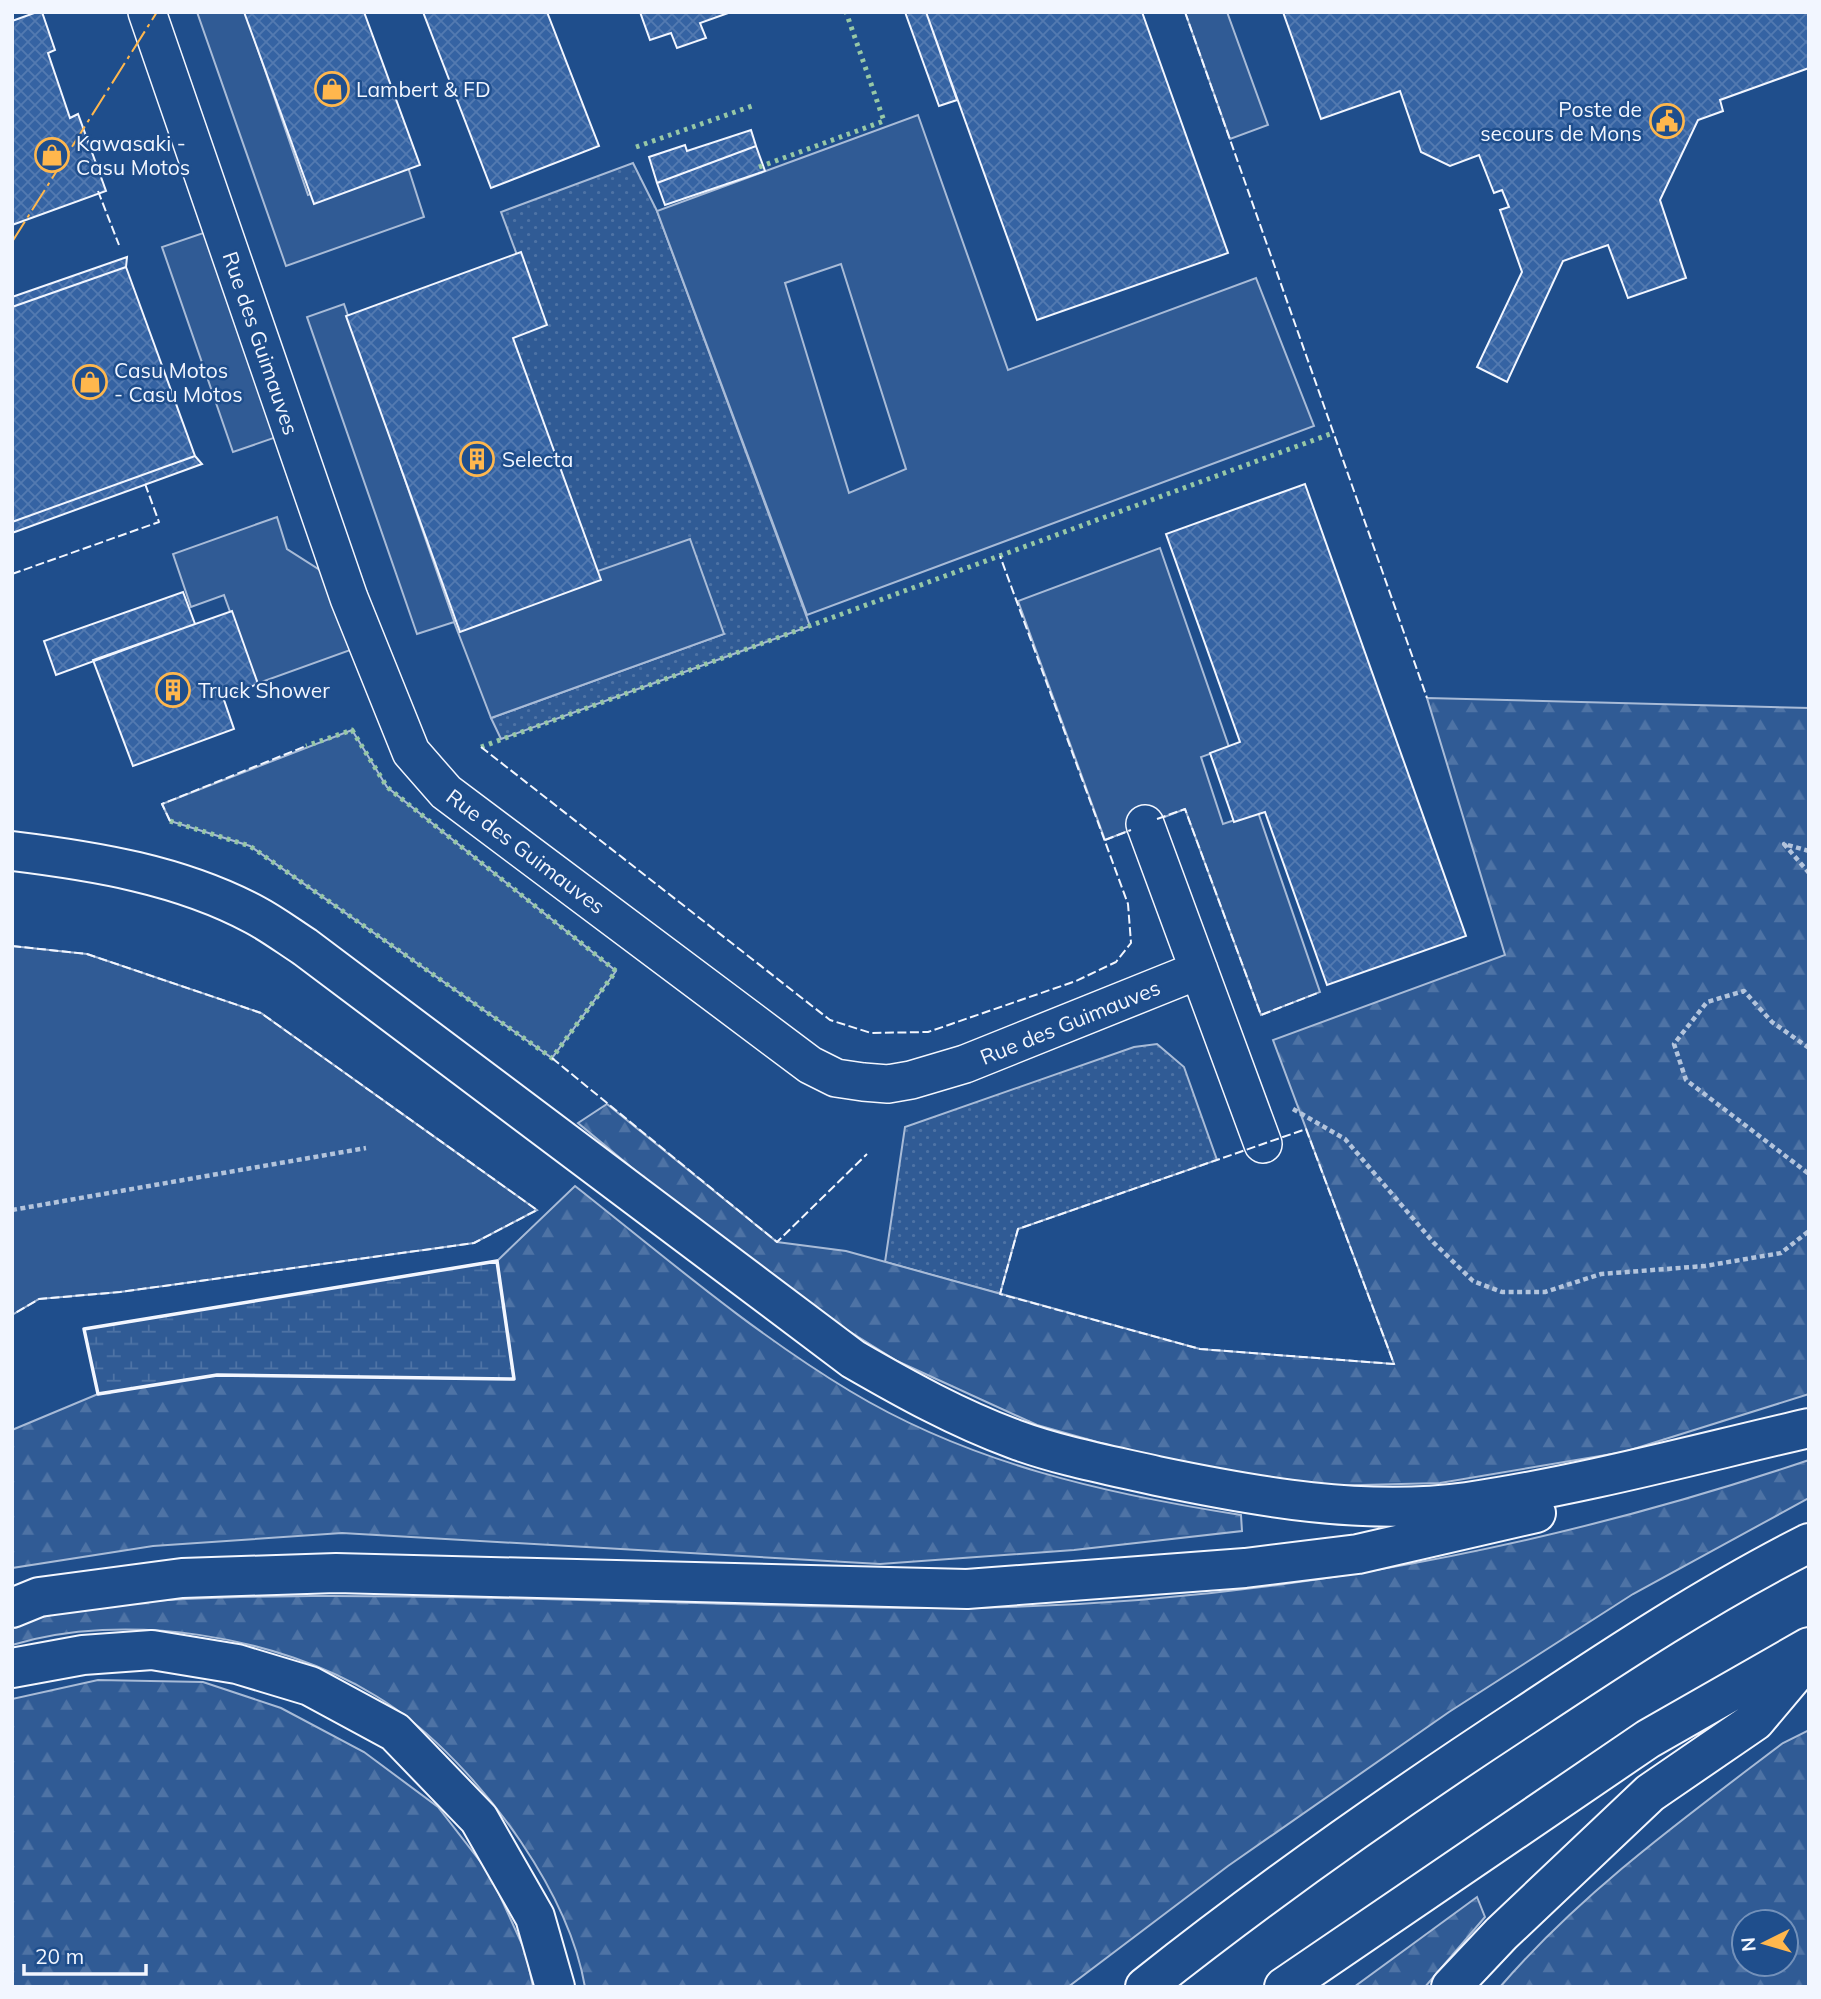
<svg xmlns="http://www.w3.org/2000/svg" width="1821" height="1999" font-family="Mulish,sans-serif">
<style>
.grass{fill:url(#grass-dots);stroke:#a8bbd7;stroke-width:2}
.forest{fill:url(#forest-firs);stroke:#a8bbd7;stroke-width:2;fill-rule:evenodd}
.wetland{fill:url(#wetland-marsh);stroke:#a8bbd7;stroke-width:2}
.pitch{fill:#305b95;stroke:#a8bbd7;stroke-width:2;fill-rule:evenodd}
.building{fill:url(#building-cross-hatch);stroke:#f2f6ff;stroke-width:2}
.lines{fill:none;stroke-linecap:round;stroke-linejoin:round}
.street-casing{stroke:#f2f6ff;stroke-width:40}
.highway-casing{stroke:#f2f6ff;stroke-width:42}
.path{stroke:#b3c4dc;stroke-width:4.5;stroke-dasharray:5 3.5;stroke-linecap:butt}
.street{stroke:#1f4e8c;stroke-width:37}
.highway{stroke:#1f4e8c;stroke-width:38}
.hedge{stroke:#97c8a6;stroke-width:5;stroke-dasharray:3.5 5;stroke-linecap:butt}
.fence{stroke:#f2f6ff;stroke-width:2;stroke-dasharray:9 3.5;stroke-linecap:butt}
.wall{stroke:#f2f6ff;stroke-width:3.5}
.power{stroke:#ffb74d;stroke-width:2;stroke-dasharray:24 5 3.5 5;stroke-linecap:butt}
.labels{text-anchor:middle;dominant-baseline:central;stroke-width:5;stroke-linejoin:round;paint-order:stroke}
.poi-label{font-size:21px;fill:#f2f6ff;stroke:#1f4e8c;text-anchor:start}
.street-label{font-size:21px;fill:#f2f6ff;stroke:#1f4e8c}
</style>
<defs>
<pattern id="grass-dots" width="8" height="8" patternUnits="userSpaceOnUse" patternTransform="scale(1.75)"><rect width="8" height="8" fill="#305b95"/><path d="M2 2h.1M6 6h.1" fill="none" stroke="#4e73a5" stroke-width="1.8" stroke-linecap="round"/></pattern>
<pattern id="forest-firs" width="22" height="20" patternUnits="userSpaceOnUse" patternTransform="scale(1.75)"><rect width="22" height="20" fill="#305b95"/><path d="M5 1l3.5 6h-7zM16 11l3.5 6h-7z" fill="#4e73a5"/></pattern>
<pattern id="wetland-marsh" width="20" height="14" patternUnits="userSpaceOnUse" patternTransform="scale(1.75)"><rect width="20" height="14" fill="#305b95"/><path d="M1 5h8M5 5V1M11 12h8M15 12V8" fill="none" stroke="#4e73a5"/></pattern>
<pattern id="building-cross-hatch" width="8" height="8" patternUnits="userSpaceOnUse" patternTransform="scale(1.75)"><rect width="8" height="8" fill="#3563a3"/><path d="M0 0l8 8M0 8l8-8" fill="none" stroke="#537ab1"/></pattern>
</defs>
<rect width="100%" height="100%" fill="#1f4e8c"/>
<!-- grass -->
<path class="grass" d="M633 163 657 211 810 626 501 739 491 718 724 634 594 573 509 328 540 317 501 212Z
M1157 1044 1184 1067 1217 1160 1018 1229 1000 1294 885 1262 905 1127 1134 1047Z"/>
<!-- forest -->
<path class="forest" d="M1427 698 1809 708V1394L1624 1452 1440 1483 1323 1486 1196 1470 1037 1425 897 1361 768 1281 578 1123 607 1104 777 1242 846 1251 1200 1349 1394 1364 1273 1040 1505 955Z
M575 1186C665 1257 752 1332 850 1391 969 1463 1106 1494 1241 1515L1242 1531 1074 1550 880 1564 342 1533 153 1546 12 1568V1430L98 1394 217 1375 514 1379 497 1261Z
M1809 1460V1498L1633 1594 1449 1712 1228 1866 1068 1987H585C576 1935 550 1885 521 1842 486 1790 431 1729 376 1696 277 1635 124 1611 12 1645V1626C93 1597 223 1597 311 1596 515 1595 718 1606 922 1608 1222 1610 1525 1556 1809 1460Z
M98 1680 203 1682 281 1708 364 1752 438 1807 490 1874 526 1953 533 1987H12V1699Z
M1809 1730V1987H1500C1582 1892 1683 1819 1783 1743ZM1786 1922V1964H1744V1922Z
M1477 1897 1485 1917 1425 1987H1354Z"/>
<!-- wetland -->
<path class="wetland" d="M497 1261 514 1379 217 1375 98 1394 84 1329Z"/>
<!-- pitch -->
<path class="pitch" d="M197 12H245L308 195 406 161 424 217 286 266Z
M1185 12H1227L1268 125 1230 139Z
M918 115 1008 370 1256 278 1314 426 807 615 657 211ZM841 264 906 469 849 493 785 283Z
M221 227 291 432 233 452 162 247Z
M344 304 454 621 690 539 724 634 491 718 454 622 417 634 307 317Z
M277 517 287 549 326 574 356 648 256 684 224 595 191 607 173 554Z
M1160 548 1229 747 1201 757 1223 824 1258 812 1320 992 1261 1015 1185 809 1105 840 1018 601Z
M352 730 387 787 616 971 552 1058 250 846 170 821 162 804Z
M12 946 87 954 261 1013 537 1210 474 1243 120 1292 39 1299 12 1315Z"/>
<!-- building -->
<path class="building" d="M37 12H42L55 50 48 53 70 118 78 114 106 191 12 225V21Z
M244 12H364L420 165 314 204Z
M423 12H547L599 146 491 188Z
M640 12H731L700 23 706 38 677 48 671 33 650 40Z
M905 12H926L957 100 939 106Z
M926 12H1142L1228 253 1037 320Z
M1283 12H1809V68L1720 100 1723 111 1698 120 1660 200 1686 278 1628 298 1608 245 1563 261 1507 382 1477 367 1522 272 1500 210 1509 207 1502 190 1494 193 1479 155 1450 166 1421 152 1400 91 1321 119Z
M751 130 756 146 657 183 649 157 685 145 687 151Z
M756 146 765 171 665 205 657 183Z
M521 252 547 325 513 338 601 580 460 632 346 316Z
M127 257 126 267 12 307V297Z
M126 267 195 456 12 522V307Z
M195 456 202 464 12 533V522Z
M1305 484 1466 936 1327 985 1265 812 1234 822 1210 753 1240 742 1166 534Z
M183 592 195 624 56 675 44 641Z
M232 611 258 684 223 697 234 729 133 766 93 660Z"/>
<g class="lines">
<!-- street casing -->
<g class="street-casing">
<path id="street" d="M147 12 349 598 411 752 446 792 810 1065 836 1078 863 1082 888 1084 911 1080 965 1064 1199 970
M1145 824 1263 1144"/>
</g>
<!-- highway casing -->
<g class="highway-casing">
<path id="highway" d="M12 851C94 861 181 875 255 915 272 924 288 936 305 947L853 1359C905 1389 957 1418 1014 1439 1060 1456 1109 1465 1157 1476 1258 1497 1364 1516 1467 1502 1582 1485 1696 1454 1809 1428
M12 1608 39 1597 182 1578 336 1573 967 1589 1245 1568 1358 1554 1536 1513
M12 1668 83 1655 152 1650 237 1664 310 1686 395 1732 479 1819 535 1917 555 1987
M1145 1987C1267 1890 1394 1801 1524 1716 1616 1655 1710 1593 1809 1543
M1284 1987 1648 1739 1809 1647
M1451 1987 1501 1934 1650 1793 1755 1721 1808 1658"/>
</g>
<!-- path -->
<path class="path" d="M1809 851 1784 844 1809 873
M1809 1048 1772 1022 1744 991 1707 1002 1674 1044 1686 1080 1809 1174
M1293 1109 1345 1139 1434 1243 1473 1281 1502 1292H1545L1601 1274 1705 1266 1781 1253 1809 1231
M12 1210 366 1148"/>
<!-- street -->
<use href="#street" class="street"/>
<!-- highway -->
<use href="#highway" class="highway"/>
<!-- hedge -->
<path class="hedge" d="M636 147 752 106
M759 167 884 121 846 12
M481 747 1333 433
M170 821 250 846 552 1058 616 971 387 787 352 730 306 746"/>
<!-- fence -->
<path class="fence" d="M1185 12 1427 698
M98 191 119 245
M12 574 159 522 144 481
M481 747 830 1020 871 1033 928 1032 1076 981 1116 962 1131 943 1128 904 1000 556
M1157 819 1185 809 1261 1015 1320 992
M170 821 162 804 306 746
M1105 840 1131 830
M12 946 87 954 261 1013 537 1210 474 1243 120 1292 39 1299 12 1315
M552 1058 777 1242 867 1154
M1306 1129 1394 1364 1200 1349 1000 1294 1018 1229Z"/>
<!-- wall -->
<path class="wall" d="M497 1261 514 1379 217 1375 98 1394 84 1329Z"/>
<!-- power -->
<path class="power" d="M12 242 157 12"/>
</g>
<!-- icons -->
<defs>
<g id="shop-ring" transform="scale(1.75)"><circle r="9.5" fill="#1f4e8c" stroke="#ffb74d" stroke-width="1.5"/><path d="M-5-2.5h2.3a2.7 3.5 0 0 1 5.4 0H5L5.5 6h-11ZM-1.5-2.5h3a1.5 2.3 0 0 0-3 0Z" fill="#ffb74d"/></g>
<g id="civic-ring" transform="scale(1.75)"><circle r="9.5" fill="#1f4e8c" stroke="#ffb74d" stroke-width="1.5"/><path d="M-.6-6.5H3V-4.5H.6V-3L4-1V1h2V6H-6V1h2V-1L-.6-3ZM-1.2 2.5V6h2.4V2.5Z" fill="#ffb74d"/></g>
<g id="building-ring" transform="scale(1.75)"><circle r="9.5" fill="#1f4e8c" stroke="#ffb74d" stroke-width="1.5"/><path d="M-4-6H4V6H1V3H-1V6H-4ZM-2.5-4.3h1.7v1.8h-1.7ZM.8-4.3h1.7v1.8H.8ZM-2.5-1h1.7V.8h-1.7ZM.8-1h1.7V.8H.8Z" fill="#ffb74d"/></g>
</defs>
<g fill-rule="evenodd">
<use href="#shop-ring" x="332" y="89"/>
<use href="#civic-ring" x="1667" y="121"/>
<use href="#shop-ring" x="52" y="155"/>
<use href="#shop-ring" x="90" y="382"/>
<use href="#building-ring" x="477" y="459"/>
<use href="#building-ring" x="173" y="690"/>
</g>
<g class="labels">
<!-- poi labels -->
<g class="poi-label">
<text x="356" y="89">Lambert &amp; FD</text>
<text x="1642" y="109" text-anchor="end">Poste de<tspan x="1642" dy="24">secours de Mons</tspan></text>
<text x="76" y="143">Kawasaki -<tspan x="76" dy="24">Casu Motos</tspan></text>
<text x="114" y="370">Casu Motos<tspan x="114" dy="24">- Casu Motos</tspan></text>
<text x="502" y="459">Selecta</text>
<text x="198" y="690">Truck Shower</text>
</g>
<!-- street labels -->
<g class="street-label">
<text transform="translate(261 343) rotate(71)">Rue des Guimauves</text>
<text transform="translate(526 851) rotate(37)">Rue des Guimauves</text>
<text transform="translate(1070 1022) rotate(-22)">Rue des Guimauves</text>
</g>
</g>
<!-- border -->
<rect width="1821" height="1999" fill="none" stroke="#f2f6ff" stroke-width="28"/>
<!-- north arrow -->
<g transform="translate(1765 1943) rotate(265)"><circle r="33" fill="#1f4e8c" stroke="#7391ba" stroke-width="2"/>
<path d="M0-5L12 26L0 18L-12 26Z" fill="#ffb74d"/>
<text y="-10" font-size="19" font-weight="bold" text-anchor="middle" fill="#f2f6ff">N</text>
</g>
<!-- scale -->
<path d="M24 1964v10h122v-10" fill="none" stroke="#f2f6ff" stroke-width="3.5"/>
<text x="35" y="1964" font-size="21" fill="#f2f6ff" stroke="#1f4e8c" stroke-width="5" paint-order="stroke">20 m</text>
</svg>
